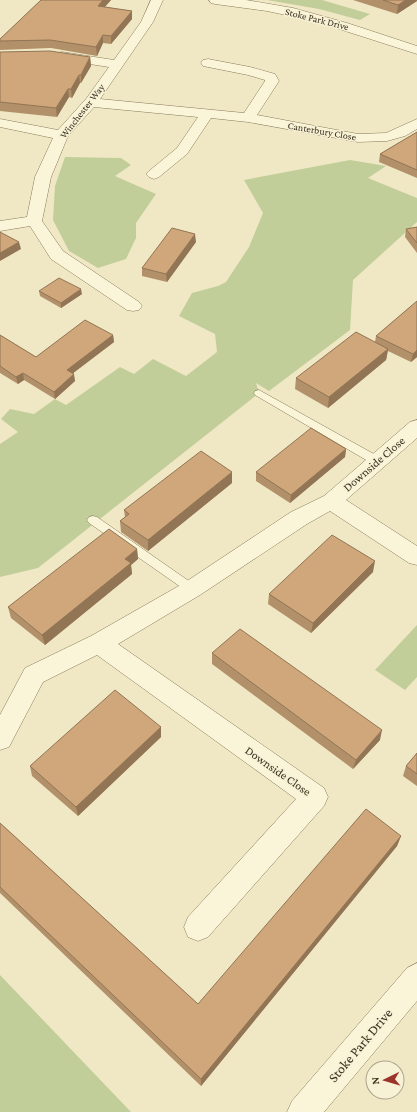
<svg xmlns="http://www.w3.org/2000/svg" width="417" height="1112" font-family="'Crimson Pro',serif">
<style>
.green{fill:#c2ce99}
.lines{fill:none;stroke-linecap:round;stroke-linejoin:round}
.service-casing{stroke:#8b7a5a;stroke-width:1}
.minor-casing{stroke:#8b7a5a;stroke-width:1}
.tertiary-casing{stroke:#8b7a5a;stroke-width:1}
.service{fill:#faf4d9;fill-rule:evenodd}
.minor{fill:#faf4d9;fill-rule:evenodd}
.tertiary{fill:#faf4d9;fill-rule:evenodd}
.wall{fill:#b29069}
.shaded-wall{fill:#917555}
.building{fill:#cfa77a;stroke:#917555}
.labels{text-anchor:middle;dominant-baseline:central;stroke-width:3;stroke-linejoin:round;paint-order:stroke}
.far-street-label{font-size:10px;fill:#3b301f;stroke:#f7f1d5}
.street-label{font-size:12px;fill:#3b301f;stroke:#f7f1d5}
.near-street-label{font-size:14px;fill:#3b301f;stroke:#f7f1d5}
</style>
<rect width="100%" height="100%" fill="#f0e8c5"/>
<!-- green -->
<path class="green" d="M267 0H322L370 14 360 20 319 9Z
M65 157 121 158 131 165 115 176 156 194 136 223V238L126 259 98 268 69 251 53 220 55 186Z
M350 160 386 166 368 178 417 198V222L353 280 350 330 269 391 256 383 259 393 38 568 0 577V444L18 432 1 419 10 409 34 414 55 399 66 405 120 367 134 374 153 359 186 376 217 352 215 334 179 316 192 293 218 286 226 282 249 247 263 213 244 180Z
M417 625V677L405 690 375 670Z
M0 975 131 1112H0Z"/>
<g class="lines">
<!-- service casing -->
<g class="service-casing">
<path id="service" d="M259 390 381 458 383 461 381 464H373L255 395 254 393 255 391Z
M93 516 97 517 196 586 198 589 196 592 192 594 188 592 89 523 87 520 89 517Z"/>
</g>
<!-- minor casing -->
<g class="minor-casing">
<path id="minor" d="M151 0H163L153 22 100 99 244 113 265 81V80L248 75 203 66 201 63 203 60 208 59 250 67 275 74 279 81 257 115 358 134 386 133 417 119V129L405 136 387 141 358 142 248 122 211 118 187 154 159 177 154 179 149 177 146 174 149 171 177 148 198 117 94 107 68 136 51 177 42 221 63 251 139 302 142 306 139 310 133 311 127 310 51 259 30 226 0 231V221L27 217 35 177 53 138 0 127V119L58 130 86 99 109 67 57 59 55 56 57 53 62 52 114 60 141 22Z
M417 420V438L346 500 417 546V565L409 563 330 511 307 524 200 595 118 644 324 788 328 797 324 806 208 937 198 941 188 937 184 927 188 917 296 799 97 655 43 682 9 747 0 750V715L25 668 91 636 184 583 291 512 324 496 410 422Z"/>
</g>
<!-- tertiary casing -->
<g class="tertiary-casing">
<path id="tertiary" d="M209 0H246L293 8 347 23 417 46V54L314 21 267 11 215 4 211 3Z
M417 963V1001L324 1112H287L292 1101 407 968Z"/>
</g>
<!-- service -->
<use href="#service" class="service"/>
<!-- minor -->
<use href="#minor" class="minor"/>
<!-- tertiary -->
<use href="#tertiary" class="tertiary"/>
</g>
<!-- wall -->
<path class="wall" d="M41 0H111L105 7 132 11V19L111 44 103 43 97 56 51 48 0 50V39Z
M353 0H417V1L397 14Z
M0 52 90 57 91 66 81 83H80L72 98 69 97 57 117 0 111Z
M417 132V178L379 162 380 154Z
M417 227V253L405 237 406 229Z
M196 242 167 282 142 276V268Z
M39 291 82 294 61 308 40 296Z
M417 301V357L411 362 388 351 386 360 328 408 295 389 296 378 375 342 376 336Z
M0 335 36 357 113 335 114 342 73 373 75 381 55 399 24 380 18 384 0 373Z
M346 449 345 457 290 503 256 481V472Z
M232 483 148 551 121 532 120 521 125 517 124 510Z
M137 549 138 559 131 565 132 574 45 645 11 618 8 607Z
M373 572 311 633 268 604 269 594Z
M212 653 380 740 353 769 212 664Z
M161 727V737L78 816 32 776 30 766Z
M417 753V786L403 776 406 766Z
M0 823 198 1004 401 836 397 846 201 1086 0 893Z"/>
<!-- shaded-wall -->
<path class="shaded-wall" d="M103 0H111L98 14V6Z
M406 0H417V1L397 14 398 5Z
M132 11V19L111 44V36Z
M103 35V43L97 56 96 47Z
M90 57 91 66 81 83V75Z
M79 75 80 83 72 98 71 89Z
M68 89 69 97 57 117 56 108Z
M195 234 196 242 167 282 166 274Z
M19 242 21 249 0 261V253Z
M81 289 82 294 61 308V303Z
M113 335 114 342 68 377 67 370Z
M388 349 386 360 328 408 329 397Z
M417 350V357L411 362 413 354Z
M23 373 24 380 18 384 16 377Z
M74 374 75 381 55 399 54 392Z
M346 449 345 457 290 503 291 495Z
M232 472V483L148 551V540Z
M137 549 138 559 131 565 132 574 45 645 42 635 125 559Z
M375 561 373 572 311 633 313 623Z
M161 727V737L78 816 76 807Z
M382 730 380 740 353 769 356 760Z
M401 836 397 846 201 1086V1079Z"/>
<!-- building -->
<path class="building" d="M41 0H103L98 6 132 11 111 36 103 35 96 47 50 40 0 41V39Z
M383 0H406L398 5Z
M50 51 90 57 81 75H79L71 89H68L56 108 0 102V52Z
M417 132V170L380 154Z
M417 227V243L406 229Z
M172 228 195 234 166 274 142 268Z
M0 232 19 242 0 253Z
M59 278 81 289 61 303 39 291Z
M417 301V350L413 354 376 336Z
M85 320 113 335 67 370 74 374 54 392 23 373 16 377 0 366V335L36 357Z
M356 332 388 349 329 397 296 378Z
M311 428 346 449 291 495 256 472Z
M201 451 232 472 148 540 120 521 129 514 124 510Z
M109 529 137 549 125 559 131 563 42 635 8 607Z
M332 535 375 561 313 623 269 594Z
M240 629 382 730 356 760 212 653Z
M115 690 161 727 76 807 30 766Z
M417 753V774L406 766Z
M366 809 401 836 201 1079 0 887V823L198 1004Z"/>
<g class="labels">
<!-- far-street labels -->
<g class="far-street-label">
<text transform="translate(317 19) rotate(14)">Stoke Park Drive</text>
<text transform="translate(82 111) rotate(-52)">Winchester Way</text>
<text transform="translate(322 131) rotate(10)">Canterbury Close</text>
</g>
<!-- street labels -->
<g class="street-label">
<text transform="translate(374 464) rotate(-41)">Downside Close</text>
<text transform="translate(278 771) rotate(35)">Downside Close</text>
</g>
<!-- near-street labels -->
<g class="near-street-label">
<text transform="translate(360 1045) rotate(-50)">Stoke Park Drive</text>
</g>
</g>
<!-- north arrow -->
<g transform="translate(385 1080) rotate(265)"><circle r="19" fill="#f7f1d5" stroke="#aca48c"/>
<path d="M0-3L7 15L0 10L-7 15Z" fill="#9c3529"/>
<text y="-6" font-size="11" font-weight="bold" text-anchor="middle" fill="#3b301f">N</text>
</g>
</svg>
